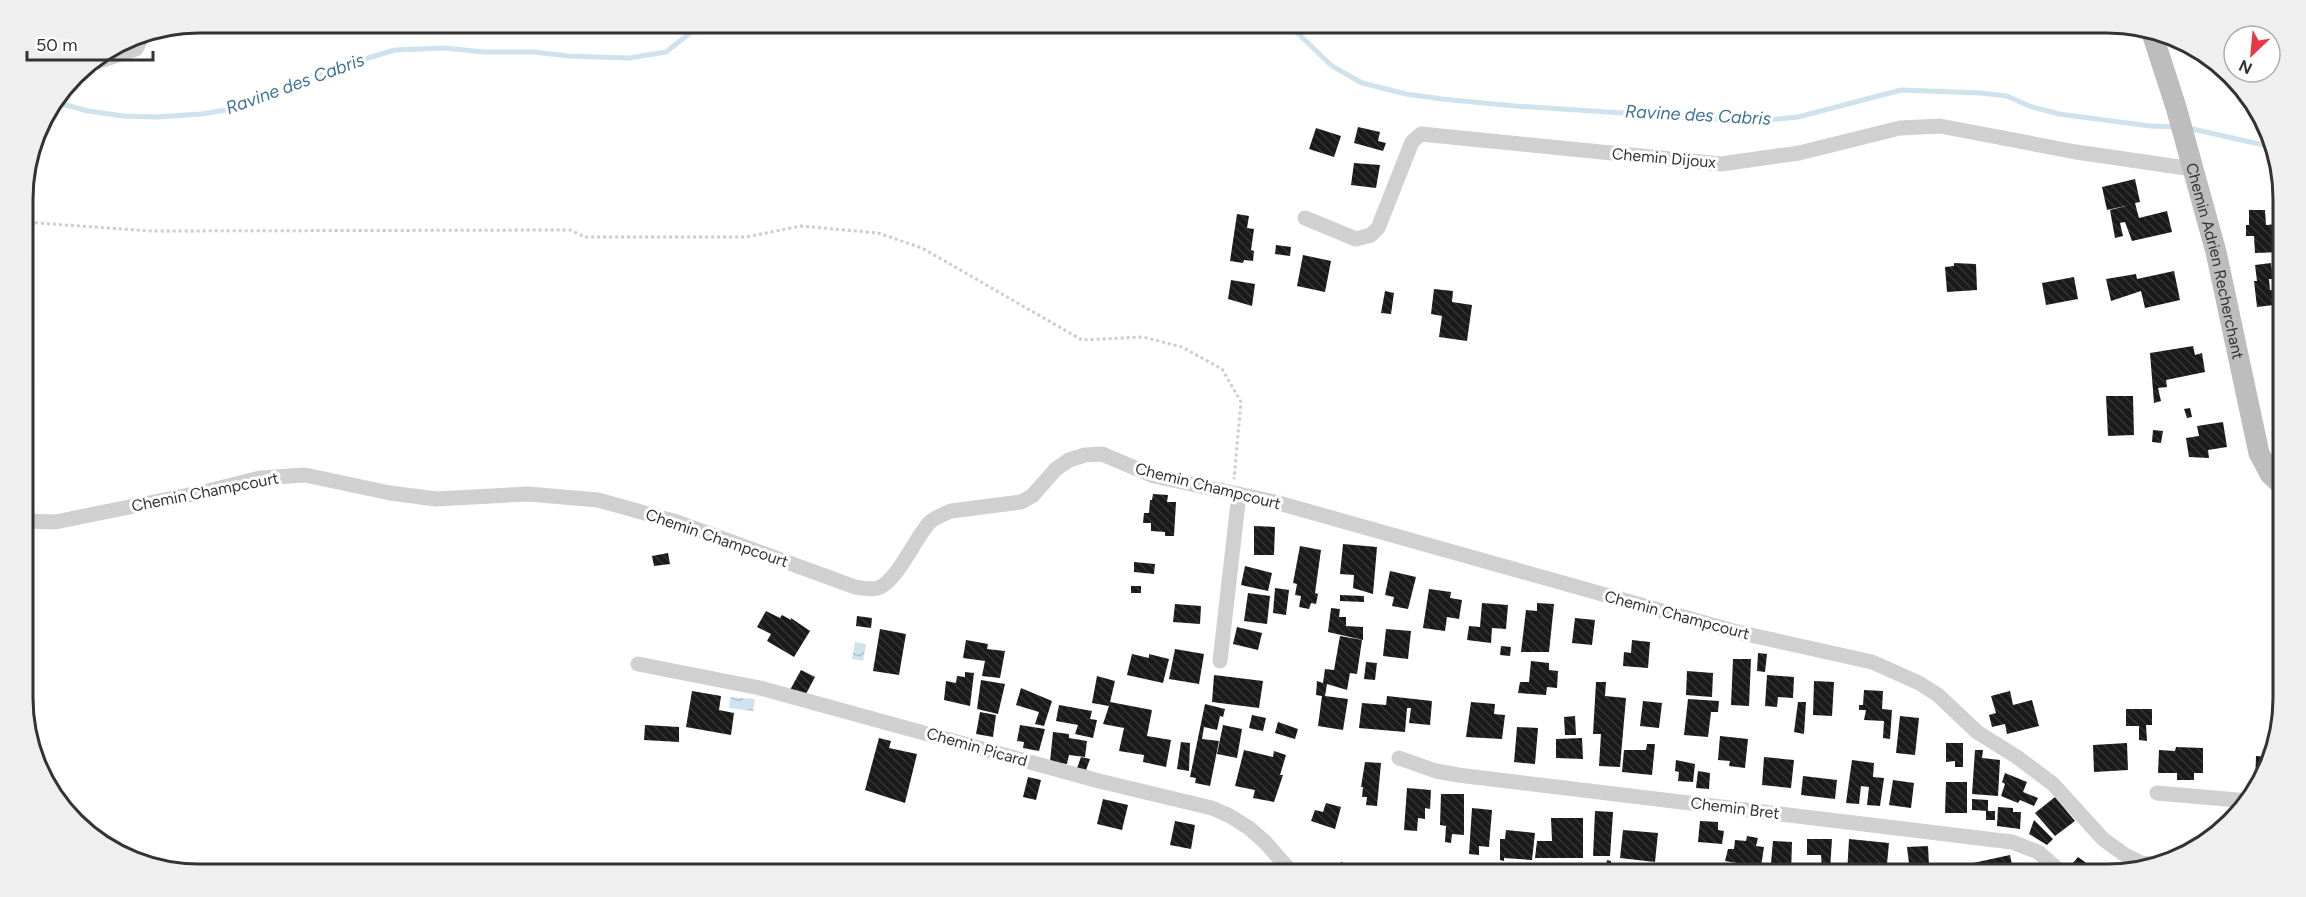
<svg xmlns="http://www.w3.org/2000/svg" width="2306" height="897" font-family="Figtree,sans-serif">
<style>
.water{fill:url(#water-waves)}
.lines{fill:none;stroke-linecap:round;stroke-linejoin:round}
.stream{stroke:#cfe2ee;stroke-width:5}
.building{fill:url(#building-back-hatch)}
.path{stroke:#cdcdcd;stroke-width:3;stroke-dasharray:3 3;stroke-linecap:butt}
.street{stroke:#d0d0d0;stroke-width:15}
.secondary{stroke:#bdbdbd;stroke-width:21}
.labels{text-anchor:middle;dominant-baseline:central;stroke-width:6;stroke-linejoin:round;paint-order:stroke}
.street-label{font-size:16px;fill:#333;stroke:#fff}
.water-label{font-size:18px;font-style:italic;fill:#3f7597;stroke:#fff}
.rim{fill:none;stroke:#333;stroke-width:3}
</style>
<defs>
<pattern id="water-waves" width="16" height="10" patternUnits="userSpaceOnUse" patternTransform="scale(1.5)"><rect width="16" height="10" fill="#cfe2ee"/><path d="M0 5q4-4 8 0t8 0" fill="none" stroke="#b2c2cd"/></pattern>
<pattern id="building-back-hatch" width="6" height="6" patternUnits="userSpaceOnUse" patternTransform="scale(1.5)"><rect width="6" height="6" fill="#1a1a1a"/><path d="M-1 5l2 2M0 0l6 6M5-1l2 2" fill="none" stroke="#333"/></pattern>
</defs>
<rect width="100%" height="100%" fill="#fff"/>
<!-- water -->
<path class="water" d="M855 642 866 644 863 661 852 659Z
M730 697 755 699 753 711 729 708Z"/>
<g class="lines">
<!-- stream -->
<path class="stream" d="M1286 22 1332 66 1362 83 1406 94 1442 99 1515 106 1729 120H1766L1798 117 1901 90 1981 93 2007 96 2029 106 2059 114 2150 126 2176 127
M55 102 88 111 123 116 156 117 201 114 233 109 328 70 395 50 445 48 484 52H534L569 56 629 58 666 52 704 22
M2188 128 2268 146"/>
</g>
<!-- building -->
<path class="building" d="M1358 127 1380 132 1378 141 1386 143 1383 151 1354 143Z
M1316 128 1341 136 1334 157 1309 149Z
M1354 163 1380 165 1376 188 1351 185Z
M2135 179 2140 202 2135 203 2139 218 2167 211 2172 232 2132 241 2125 222 2120 223 2123 236 2115 238 2110 210 2130 205 2107 210 2102 187Z
M2249 210H2265L2266 225 2279 224 2280 233 2276 234V242H2282V252L2255 253 2254 236H2246V225H2249Z
M1237 214 1249 216 1247 228 1254 229 1251 250 1254 251 1253 261 1244 260 1243 263 1230 261Z
M1276 245 1291 247 1290 256 1275 254Z
M1303 255 1331 261 1325 292 1297 286Z
M1954 263 1976 264 1977 290 1947 292 1945 267 1954 266Z
M2271 263 2273 279H2269L2270 290 2282 289V304L2257 307 2254 281H2257L2255 265Z
M2174 271 2180 300 2145 308 2141 291 2111 301 2106 279 2136 274 2137 279Z
M2074 277 2078 299 2046 305 2042 283Z
M2279 278V287H2274L2273 279Z
M1231 280 1255 284 1252 306 1228 299Z
M1434 289 1453 291 1452 302 1472 305 1467 341 1439 337 1442 316 1431 314Z
M1385 291 1394 293 1391 314 1381 313Z
M2282 332V347L2274 348 2272 333Z
M2193 346 2195 355 2202 353 2205 372 2166 380 2167 387 2158 388 2161 401 2154 403 2150 353Z
M2279 351H2282L2283 367H2281Z
M2106 396H2133L2134 435 2108 436Z
M2190 408 2192 417 2187 418 2184 409Z
M2223 422 2227 447 2208 450 2209 458 2189 457 2186 438 2199 436 2197 426Z
M2153 430 2163 431 2161 443 2152 442Z
M1153 494 1168 495 1167 502H1176L1174 536H1165V532L1151 531V523H1143L1144 513H1149L1150 500H1152Z
M1254 526 1275 527 1274 555H1254Z
M1343 544 1377 547 1373 594 1353 588 1354 575 1340 574Z
M1300 546 1321 550 1315 593 1318 594 1316 604 1311 603 1309 609 1299 607 1301 596 1295 595 1297 584 1293 583Z
M668 553 670 564 654 566 652 556Z
M1134 562 1155 564 1154 574 1134 572Z
M1245 566 1272 573 1268 591 1241 585Z
M1390 571 1416 577 1408 609 1392 606 1394 597 1385 595Z
M1131 586H1141V593H1131Z
M1275 588 1289 590 1286 615 1273 613Z
M1429 589 1451 592 1450 598 1462 600 1459 619 1447 617 1445 631 1423 628Z
M1248 593 1270 596 1267 624 1244 621Z
M1340 595 1364 596V602L1340 601Z
M1482 603 1508 605 1506 629 1492 628 1491 643 1467 640 1469 626 1480 627Z
M1537 603 1554 604 1549 652H1521L1526 610 1537 611Z
M1175 604 1201 606 1200 624 1173 622Z
M1331 608 1340 609 1339 617H1346V626L1363 627V640L1328 632Z
M766 611 780 618 782 615 791 620V618L810 631 794 657 767 641 771 634 757 627Z
M857 616 872 618 871 628 856 626Z
M1575 618 1595 620 1592 645 1572 643Z
M1237 627 1262 633 1258 650 1233 644Z
M880 629 906 634 899 675 873 671Z
M1386 629 1411 631 1408 659 1383 656Z
M1340 636 1362 640 1357 674 1350 673 1347 690 1327 684 1325 696 1348 699 1343 730 1318 726 1322 696 1316 695 1317 681 1323 683 1325 669 1334 670Z
M966 640 988 644 987 649 1005 651 1000 678 982 676 985 661 963 658Z
M1632 640 1650 642 1648 668 1623 666 1624 652 1631 653Z
M1501 646 1511 647 1510 656 1500 655Z
M1175 649 1204 654 1199 684 1169 679Z
M1758 653 1767 654 1765 672 1757 671Z
M1132 654 1149 658V654L1169 659 1163 683 1127 675Z
M1733 659H1751L1749 706 1731 705Z
M1531 661 1549 663V670L1558 671 1557 688 1547 687 1546 695 1518 693 1520 682H1529Z
M1366 662 1377 663 1375 680 1364 679Z
M801 670 815 677 806 694 790 690Z
M1687 671 1713 673 1712 697 1686 695Z
M965 672 974 673 970 706 944 700 946 681 956 683 957 676 965 677Z
M1214 675 1263 681 1259 708 1212 702Z
M1767 675 1794 677 1793 698 1778 697 1777 707 1765 706Z
M1097 676 1115 681 1110 702 1152 710 1147 736 1171 740 1166 767 1143 762 1144 755 1119 751 1124 728 1103 724 1109 706 1092 703Z
M981 680 1005 684 998 714 977 709Z
M1814 681 1834 682 1832 716 1813 715Z
M1596 682H1606L1605 696 1626 698 1620 767 1599 766 1601 734H1593Z
M1021 688 1052 701 1044 726 1035 724 1039 712 1016 705Z
M1864 690 1883 691 1882 709 1892 710 1890 739 1883 738 1884 721 1864 720 1866 710H1859V705H1863Z
M692 691 721 696 719 710 734 713 731 735 686 727Z
M2010 691 2013 705 2032 700 2039 726 2007 734 2005 724 1992 727 1989 715 1996 713 1991 696Z
M1387 696 1432 701 1430 725 1409 723 1411 708H1407L1405 732 1359 728 1362 703 1386 705Z
M1688 699 1719 701 1718 712H1711L1708 737 1684 735Z
M1643 701 1662 703 1659 728 1640 726Z
M1471 702 1495 704 1494 714 1505 715 1502 739 1466 737Z
M1798 702H1806L1804 734 1794 732Z
M1205 704 1225 709 1223 717 1220 716 1217 730 1204 727 1202 739 1219 741 1210 786 1195 783 1196 778 1190 777Z
M1059 705 1092 711 1090 719 1097 720 1093 738 1075 734 1078 725 1056 721Z
M2126 709H2152V725H2146L2147 741 2139 740V726H2126Z
M980 712 996 715 993 737 976 734Z
M1252 715 1266 718 1263 731 1249 728Z
M1575 716 1576 735H1565L1564 717Z
M1900 716 1919 718 1915 755 1896 753Z
M1278 722 1298 729 1295 739 1275 733Z
M645 725 679 727V742L644 740Z
M1020 725 1045 729 1039 751 1023 748 1024 742 1017 741Z
M1223 725 1242 729 1237 758 1217 754Z
M1517 727 1538 728 1535 764 1514 762Z
M1053 732 1069 734V738L1087 741 1085 757 1069 755 1067 764 1050 762Z
M1720 736 1748 739 1745 768 1729 766 1730 761 1718 760Z
M879 738 891 741 889 748 917 754 905 803 865 790Z
M1582 738 1583 759 1556 758V739Z
M1181 742 1190 743 1189 771 1177 769Z
M1946 743H1963V767H1955V761L1946 762Z
M2127 743 2128 770 2094 772 2093 745Z
M1647 744H1655L1652 775 1622 772 1624 750H1646Z
M2176 747 2203 748V773H2194V780H2177V773H2158L2159 750 2175 751Z
M1244 750 1273 757 1274 751 1286 755 1280 775H1283L1274 802 1253 798 1255 790 1235 786Z
M1975 750H1983L1982 758 2000 760 1998 796 1972 794Z
M2256 756 2273 757 2258 785H2255Z
M1081 757 1090 759 1085 773 1076 771Z
M1764 757 1794 760 1791 788 1762 785Z
M1676 760 1695 764 1693 782 1678 781 1679 772 1675 771Z
M1852 760 1874 763 1873 777 1884 778 1880 806 1867 805 1869 787 1861 786 1859 804 1846 803Z
M1365 762 1381 763 1377 806 1366 805 1367 797H1362L1363 787H1361Z
M1698 771 1710 773 1709 789 1696 788Z
M2005 773 2027 782 2023 792 2038 798 2034 806 2020 800 2018 803 2001 796 2005 784 2002 782Z
M1803 776 1837 780 1835 799 1801 795Z
M1028 777 1041 780 1036 800 1023 797Z
M1893 780 1914 783 1911 808 1889 805Z
M1946 782H1967V813H1945Z
M1407 788 1431 790 1430 809 1425 808V819L1418 818 1417 831 1404 830Z
M1441 794H1464V835L1452 834 1451 843 1445 842 1446 826 1440 825Z
M2055 797 2075 821 2055 836 2035 813Z
M1103 799 1128 805 1122 830 1097 824Z
M1972 799 1988 800V811L1972 810Z
M1326 803 1341 807 1335 829 1311 821 1315 810 1323 812Z
M1998 807 2013 808V812H2021L2020 829 1997 826Z
M1472 808 1492 810 1489 847 1479 846V855L1469 854Z
M1595 811 1613 812 1610 856H1593Z
M1986 811H1995V820H1986Z
M1551 818H1583V858H1535L1537 841H1552Z
M2034 820 2053 839 2047 845 2029 834Z
M1175 821 1195 825 1191 849 1170 845Z
M1700 821 1718 822V830L1724 831 1722 844 1698 842Z
M1506 830 1535 833 1532 860 1504 858V861L1500 860V839H1505Z
M1623 830 1658 833 1655 862 1620 858Z
M1747 836 1758 838 1756 846 1764 847 1761 867 1725 861 1728 849H1734L1735 840 1746 841Z
M1807 839H1832L1830 870H1822L1821 855H1807Z
M1849 839 1889 843 1886 874 1857 871 1856 874H1847Z
M1773 841 1792 842 1791 874H1770Z
M1928 846 1929 865H1926L1927 874H1901L1910 872 1907 847Z
M2010 855 2014 874H1975L1973 863Z
M2078 857 2099 872 2105 867 2114 874H2078L2080 872 2072 864Z
M1607 860 1611 861 1610 874H1605Z
M1341 862 1371 874H1336Z
M1677 865H1710V874H1677Z
M1496 867H1504V874H1496Z"/>
<g class="lines">
<!-- path -->
<path class="path" d="M23 222 151 231 570 230 585 237H746L801 226 878 233 922 248 1082 340 1143 337 1182 347 1222 369 1241 402 1234 479"/>
<!-- street -->
<path class="street" d="M82 67 136 49 144 33
M1305 218 1356 239 1371 235 1378 228 1412 142 1421 134 1721 164 1799 153 1900 128 1940 126 2076 152 2193 169
M25 521 55 522 204 492 260 478 305 475 390 493 436 499 528 494 598 500 677 522 855 587C861 588 872 590 878 588 897 582 916 536 930 522 936 517 944 514 951 511L1021 502 1032 496 1056 469 1069 460 1085 455 1102 454 1154 476 1275 502 1737 632 1872 662 1919 683 1938 695 1977 732 2017 757 2053 784 2103 839 2125 855 2141 863 2162 865
M1220 661 1239 494
M638 664 760 688 1099 781 1212 808 1230 816 1249 828 1265 842 1293 874
M1399 758 1436 771 1458 775 2012 842 2038 852 2063 874
M2157 793 2249 801"/>
<!-- secondary -->
<path class="secondary" id="s1" d="M2151 30 2176 107 2216 252 2259 453 2270 474 2283 486"/>
</g>
<g class="labels">
<!-- street labels -->
<g class="street-label">
<text transform="translate(1664 158) rotate(5)">Chemin Dijoux</text>
<text stroke="none"><textPath href="#s1" startOffset="240">Chemin Adrien Recherchant</textPath></text>
<text transform="translate(1208 486) rotate(14)">Chemin Champcourt</text>
<text transform="translate(205 492) rotate(-11)">Chemin Champcourt</text>
<text transform="translate(717 538) rotate(19)">Chemin Champcourt</text>
<text transform="translate(1677 615) rotate(15)">Chemin Champcourt</text>
<text transform="translate(977 747) rotate(16)">Chemin Picard</text>
<text transform="translate(1735 808) rotate(7)">Chemin Bret</text>
</g>
<!-- water labels -->
<g class="water-label">
<text transform="translate(295 84) rotate(-20)">Ravine des Cabris</text>
<text transform="translate(1698 115) rotate(3)">Ravine des Cabris</text>
</g>
</g>
<!-- crop -->
<path d="M0 0H2306V897H0ZM199 33H2107A166 166 0 0 1 2273 199V698A166 166 0 0 1 2107 864H199A166 166 0 0 1 33 698V199A166 166 0 0 1 199 33Z" fill="#efefef" fill-rule="evenodd"/>
<path class="rim" d="M199 33H2107A166 166 0 0 1 2273 199V698A166 166 0 0 1 2107 864H199A166 166 0 0 1 33 698V199A166 166 0 0 1 199 33Z"/>
<!-- north arrow -->
<g transform="translate(2252 54) rotate(206)"><circle r="28" fill="#ffffff" stroke="#adadad" stroke-width="1.5"/>
<path d="M0-4.5L10 22L0 15L-10 22Z" fill="#e63946"/>
<text y="-9" font-size="16" font-weight="bold" text-anchor="middle" fill="#333333">N</text>
</g>
<!-- scale -->
<path d="M27 51v9h126v-9" fill="none" stroke="#333333" stroke-width="3"/>
<text x="36" y="51" font-size="18" fill="#333333" stroke="#ffffff" stroke-width="4.5" paint-order="stroke">50 m</text>
</svg>
